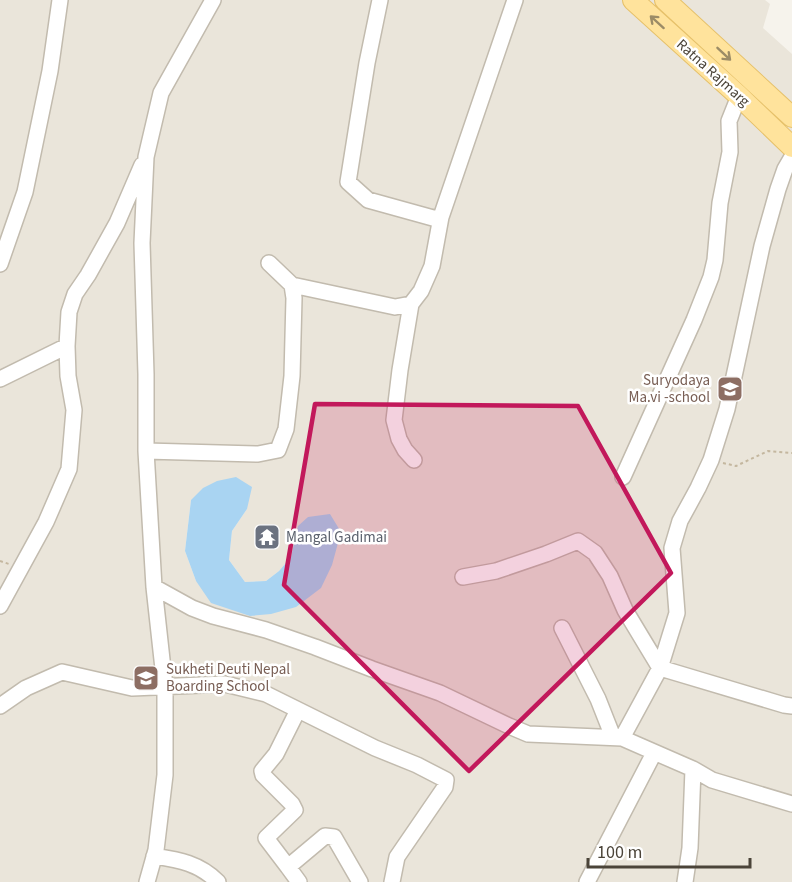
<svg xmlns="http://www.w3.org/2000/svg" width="792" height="882" font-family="'Source Sans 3',sans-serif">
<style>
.residential{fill:#eae5da;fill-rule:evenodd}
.water{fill:#a9d4f2}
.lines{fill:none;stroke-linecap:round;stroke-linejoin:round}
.minor-casing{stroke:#c2bbae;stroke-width:18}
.major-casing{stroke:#e6c16a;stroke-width:22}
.path{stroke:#c4b79f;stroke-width:2;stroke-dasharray:3 3;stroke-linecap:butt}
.minor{stroke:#fff;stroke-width:15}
.major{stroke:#ffe39c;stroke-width:20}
.oneway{stroke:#9c8c66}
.marked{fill:#c2185b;fill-opacity:0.2;stroke:#c2185b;stroke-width:4.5;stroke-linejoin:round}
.labels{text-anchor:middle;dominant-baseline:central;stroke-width:5;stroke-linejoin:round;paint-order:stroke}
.street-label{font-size:15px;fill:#4b4439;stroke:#fff}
.education-label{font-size:15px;fill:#785e54;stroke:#fff;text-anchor:end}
.worship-label{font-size:15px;fill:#5b616d;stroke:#fff;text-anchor:start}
</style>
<rect width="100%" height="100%" fill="#f6f3ec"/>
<!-- residential -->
<path class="residential" d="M0 0H765L770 4 763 28 792 54V882H0ZM191 500 247 509 232 531 229 560 245 582 266 581 279 571 291 557 298 527 296 607 196 581 185 551Z"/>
<!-- water -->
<path class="water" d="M236 477 252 487 247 509 232 531 229 560 245 582 266 581 279 571 291 557 298 526 308 517 330 514 341 532 332 565 321 588 296 607 271 614 250 616 211 603 196 581 185 551 191 500 203 488 217 481Z"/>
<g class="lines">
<!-- minor casing -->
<g class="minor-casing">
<path id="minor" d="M380 0 367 63 348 182 368 200 433 218 441 217
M269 263 292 285 395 307 411 304
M0 264 25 192 50 71 60 0
M0 379 67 346
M146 451 258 454 278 450 286 429 292 376 294 298 292 285
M414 460 405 450 399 439 394 420 400 370 411 304 421 291 432 266 441 217 515 0
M623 477 694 320 711 277 715 260 720 203 730 152 729 121 739 96
M463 577 496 571 546 554 578 541 595 553 610 576 625 610 660 668 784 705 792 706
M154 587 192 608 213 616 266 630 315 647 372 669 440 693 509 726 528 734 622 738 693 769 690 848 685 882
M0 606 46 522 69 469 74 410 68 376 67 346 69 312 75 294 88 275 117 223 142 165
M562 628 598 699 613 737
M0 706 26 688 62 672 132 688 225 684 266 694 375 748 417 765 446 780 445 787 397 857 392 882
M298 710 276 754 262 771 263 775 292 804 295 810 266 838 288 867 325 836 334 837 360 882
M622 738 660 668 677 613 672 548 680 521 698 488 711 460 727 409 762 246 778 189 785 169 792 157
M693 769 712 780 792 804
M154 856C179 860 199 863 218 882
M288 867 299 882
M147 882 156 850 165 775V687L154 587 146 451V374L142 243 146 157 161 93 213 0
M587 882 654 753"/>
</g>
<!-- major casing -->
<g class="major-casing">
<path id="major" d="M633 0 739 96 792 147
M665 0 792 117"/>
</g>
<!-- path -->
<path class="path" d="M723 463 736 466 768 451 792 453
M0 561 9 564"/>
<!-- minor -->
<use href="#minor" class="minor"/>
<!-- major -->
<use href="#major" class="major"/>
</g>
<!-- one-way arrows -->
<defs><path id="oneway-shaft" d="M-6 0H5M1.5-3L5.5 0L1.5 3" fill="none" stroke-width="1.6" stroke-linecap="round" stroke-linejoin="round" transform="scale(1.5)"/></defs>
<g class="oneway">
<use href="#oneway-shaft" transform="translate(657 22) rotate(-138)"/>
<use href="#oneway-shaft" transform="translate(724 54) rotate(43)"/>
</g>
<!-- marked area -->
<path class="marked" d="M315 404 578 406 671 573 469 771 284 585Z"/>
<!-- icons -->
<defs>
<g id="school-square" transform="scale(1.35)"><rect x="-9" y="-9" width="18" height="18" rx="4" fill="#8d6e63" stroke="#fff"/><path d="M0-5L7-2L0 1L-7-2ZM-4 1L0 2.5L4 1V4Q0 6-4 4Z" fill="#fff"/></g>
<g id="temple-square" transform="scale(1.35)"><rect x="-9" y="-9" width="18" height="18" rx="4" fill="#6b7280" stroke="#fff"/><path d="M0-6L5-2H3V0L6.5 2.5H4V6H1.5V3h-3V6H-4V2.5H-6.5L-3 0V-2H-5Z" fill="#fff"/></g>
</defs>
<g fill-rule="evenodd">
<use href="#school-square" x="730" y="389"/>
<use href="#temple-square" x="267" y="537"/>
<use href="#school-square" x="146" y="678"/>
</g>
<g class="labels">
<!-- street labels -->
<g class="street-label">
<text transform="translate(713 73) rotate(42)">Ratna Rajmarg</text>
</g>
<!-- education labels -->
<g class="education-label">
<text x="710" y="380">Suryodaya<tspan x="710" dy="17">Ma.vi -school</tspan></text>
<text x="166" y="669" text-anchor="start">Sukheti Deuti Nepal<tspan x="166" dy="17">Boarding School</tspan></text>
</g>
<!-- worship labels -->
<g class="worship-label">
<text x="286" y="537">Mangal Gadimai</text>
</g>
</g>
<!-- scale -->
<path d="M588 858v9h162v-9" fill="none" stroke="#4b4439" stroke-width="3"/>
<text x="597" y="858" font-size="18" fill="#4b4439" stroke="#ffffff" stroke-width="4.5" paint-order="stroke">100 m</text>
</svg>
